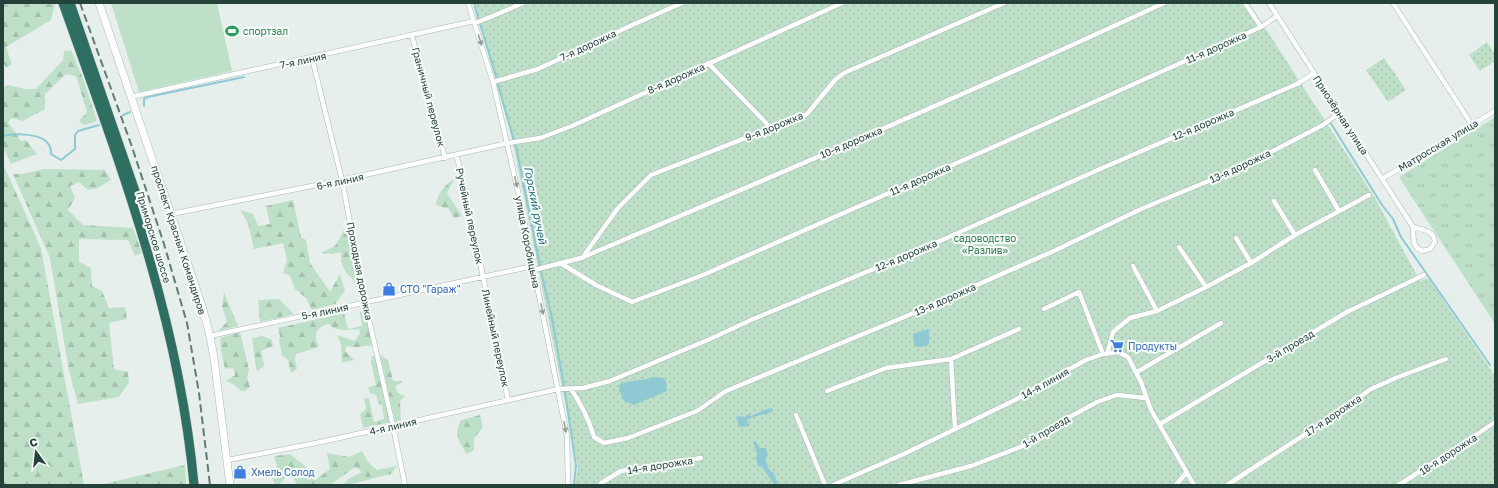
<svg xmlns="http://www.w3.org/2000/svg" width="1498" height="488" font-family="'Golos Text',sans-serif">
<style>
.grass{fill:url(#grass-tufts)}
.forest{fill:url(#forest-firs)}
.park{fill:url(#park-dots)}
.pitch{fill:#bfe0c8}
.water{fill:#8ec9d4}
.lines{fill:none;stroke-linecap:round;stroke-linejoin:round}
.stream{stroke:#8ec9d4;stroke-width:2}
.street-casing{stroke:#a8b8b2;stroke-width:5.5}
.secondary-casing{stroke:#a4bbb3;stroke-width:8}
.highway-casing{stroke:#c2cac8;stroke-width:10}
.street{stroke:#fff;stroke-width:4.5}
.secondary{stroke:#fff;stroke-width:7}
.highway{stroke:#2f6f62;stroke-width:9}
.rail{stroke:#5f7d75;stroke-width:2;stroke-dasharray:8 4;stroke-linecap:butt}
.oneway{fill:#92a09c}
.labels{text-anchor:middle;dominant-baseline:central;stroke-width:4;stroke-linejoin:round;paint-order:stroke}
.leisure-label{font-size:10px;fill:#27864d;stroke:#f7fbf9;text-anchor:start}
.street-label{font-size:10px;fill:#24423a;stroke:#f7fbf9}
.park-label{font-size:10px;fill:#2d7a4b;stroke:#f7fbf9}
.shop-label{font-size:10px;fill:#366cbe;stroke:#f7fbf9;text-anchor:start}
.water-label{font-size:11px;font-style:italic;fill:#1c6f80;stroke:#f7fbf9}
</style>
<defs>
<pattern id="grass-tufts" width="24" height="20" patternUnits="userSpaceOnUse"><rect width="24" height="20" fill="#bfe0c8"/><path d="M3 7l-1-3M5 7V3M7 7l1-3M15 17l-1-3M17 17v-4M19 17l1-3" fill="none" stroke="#a4c1ad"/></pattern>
<pattern id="forest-firs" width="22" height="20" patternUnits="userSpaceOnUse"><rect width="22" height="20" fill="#bfe0c8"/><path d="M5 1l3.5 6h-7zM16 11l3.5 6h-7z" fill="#a4c1ad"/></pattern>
<pattern id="park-dots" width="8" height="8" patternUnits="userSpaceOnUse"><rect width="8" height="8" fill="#bfe0c8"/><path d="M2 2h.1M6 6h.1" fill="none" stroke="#a4c1ad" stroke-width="1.8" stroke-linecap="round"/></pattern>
</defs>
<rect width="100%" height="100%" fill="#e6efeb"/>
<!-- grass -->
<path class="grass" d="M1495 117V324L1399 177Z"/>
<!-- forest -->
<path class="forest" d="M3 3H55L51 20 6 47 12 65 6 67 3 63Z
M71 50 84 81 97 121 84 125 79 121 87 112 76 76 66 74 45 94V109L23 121 12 118 8 122 21 141 26 140 37 154 11 164 3 147V88L9 85 25 89H36L63 60 64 51Z
M3 164 41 248 84 485H3Z
M44 169 105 170 111 180 97 188 88 190 79 182 70 186 75 198 68 210 83 225 133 228 142 253 135 256 128 240 79 239V262L91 268 92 286 102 291 109 308 125 307 127 319 109 323 114 369 128 372 129 382 119 397 78 404 69 371 50 258 13 174H22Z
M455 178 447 193 462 216 454 218 449 209 436 205C437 193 445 185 455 178Z
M293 200 301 237 306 240 310 263 330 292 340 274 345 291 335 304 312 310 306 298 295 289 290 276 283 273 287 260 283 243 254 249 248 223 240 210 253 214 258 226 270 224 266 206Z
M344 230 353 249 362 299 359 300V291L353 280 345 271 341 262V252L333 254 321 253 335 246Z
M224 292 238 326 218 331 227 322 222 306Z
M279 299 294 314 260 322 258 300Z
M360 312H366L373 346C363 345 357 349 347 346L345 351 354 360 342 363 341 344 337 335 355 341 360 333 359 329C348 330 337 332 328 324 315 328 313 335 319 347L296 354 295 359 297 369 291 373 288 360 282 355 279 340 280 336 278 328 344 313 348 329 362 326Z
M240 332 249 370 247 377 250 387 245 391H241L235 385 226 381 235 375 233 368 225 369 221 350 220 338Z
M263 336 272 340 273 346 261 351 264 364 263 367 257 371C254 360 254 349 252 338Z
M380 355 388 360 393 381H403L395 387 398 393 405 396 400 401 401 421 395 422Z
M372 356H375L391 422 363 428 360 414 366 409 364 398H369L374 422 384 419 382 405 379 404 376 395 370 393 368 387 376 385 371 362Z
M480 415 483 427 474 438V450L467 454C459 442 453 434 461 420Z
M362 451 369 463 377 470 397 466 391 474 347 485H343L348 479 362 472 355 467 330 485H298L293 478 286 477 279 485H275L272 478 277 467 274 456 290 454 305 466 315 480 330 469 327 453 349 457Z
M185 465 186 485H99Z"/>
<!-- park -->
<path class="park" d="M474 3H1249L1375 198 1420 281 1428 278 1495 376V485H575L578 467 512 138Z
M1487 42 1495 54V61L1480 71 1469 55Z
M1384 58 1406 90 1388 102 1366 70Z"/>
<!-- pitch -->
<path class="pitch" d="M111 3H217L232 71 139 92Z"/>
<!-- water -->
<path class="water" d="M928 329 929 331V344L926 346 917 347 914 344 913 334Z
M653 377 664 378 666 382 667 391 634 405 624 401 619 390 620 384C632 379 641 382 653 377Z
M770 408 773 409 772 412 753 417 747 420 750 426 740 427 736 418 738 416 745 417 747 414 751 416Z
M753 441 756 442 760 448H766L768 455 765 460 770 471 774 473 778 485 774 484 762 467 758 466 756 459 757 454Z"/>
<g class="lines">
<!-- stream -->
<path class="stream" d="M474 3 478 18
M480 24 497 79
M498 84 514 141
M144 106V99L148 97 244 77
M123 115 130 112
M1330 122 1382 205 1393 219 1401 237 1490 365
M3 136C14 133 43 133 49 145 51 147 51 151 51 154L61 160 75 149V135L78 131 99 125
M516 146 540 266
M541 271 551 313 564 386
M565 392 576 466 574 485"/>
<!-- street casing -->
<g class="street-casing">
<path id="street" d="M468 3 493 82 520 200 567 436 568 485
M1245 3 1261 27
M1269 3 1413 227C1414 237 1411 247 1423 251L1430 249 1435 242C1434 230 1423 230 1413 227
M1393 3 1472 125
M475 23 493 16 523 3
M412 36 445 158
M312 58 342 180 365 302 393 426 405 485
M708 63 771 128
M493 82 538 69 630 26 682 3
M131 97 474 21
M456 155C464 179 466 202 472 226 485 284 497 342 508 400
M1315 170 1339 211
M1382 179 1495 111
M1274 201 1295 235
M171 214 342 180 508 143 540 138 572 126 842 3
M1236 238 1251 263
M1179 247 1206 287
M582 258 618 208 651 175 771 128 798 119 807 114 835 80 844 73 1004 3
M562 264 596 285 632 302 703 275 1009 140 1261 27 1277 16
M1133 266 1157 311
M534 270 581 258C776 175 972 92 1164 3
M1044 309 1079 292 1103 354
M210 336 533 266
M1107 354 1113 332 1130 318 1157 311 1206 287 1251 263 1295 235 1369 195
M951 359 955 429
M1137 372 1221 323
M571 389C581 404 589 419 594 437L604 443 628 438 697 411 726 391 909 315 1056 250 1141 209 1240 168 1323 125 1339 113
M827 391 886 368 951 359 1019 329
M796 415 825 485
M1160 424 1347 312 1424 275
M228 460 321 442 558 389 583 388 610 381 710 339 751 320 922 249 1100 169 1297 84 1314 73
M600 485 601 483 621 471 701 458
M833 485 906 453 1017 399 1042 384 1086 360 1103 354 1118 352 1128 357 1141 382 1151 410 1194 485
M899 485 971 466 1028 444 1066 419 1097 402 1117 395 1146 398
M1176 485 1186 473
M1227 485 1324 422 1371 389 1398 377 1446 359
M1399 485 1476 435 1495 422"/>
</g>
<!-- secondary casing -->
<g class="secondary-casing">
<path id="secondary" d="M99 3 171 214 202 306 210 336 214 358 230 485"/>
</g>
<!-- highway casing -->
<g class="highway-casing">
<path id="highway" d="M63 3C119 161 179 317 194 485
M70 3 137 197"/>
</g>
<!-- street -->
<use href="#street" class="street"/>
<!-- secondary -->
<use href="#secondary" class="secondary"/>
<!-- highway -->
<use href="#highway" class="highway"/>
<!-- rail -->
<path class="rail" d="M80 3 131 144 164 244 187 323 199 393 210 485"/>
</g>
<!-- one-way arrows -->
<defs><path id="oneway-solid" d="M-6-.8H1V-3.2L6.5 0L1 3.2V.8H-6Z"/></defs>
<g class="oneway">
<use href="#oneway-solid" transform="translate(480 40) rotate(73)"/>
<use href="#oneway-solid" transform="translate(516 182) rotate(78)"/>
<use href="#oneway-solid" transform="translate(542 309) rotate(78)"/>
<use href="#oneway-solid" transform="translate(565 427) rotate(79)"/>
</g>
<!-- icons -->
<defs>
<g id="stadium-bare" transform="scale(1.08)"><path d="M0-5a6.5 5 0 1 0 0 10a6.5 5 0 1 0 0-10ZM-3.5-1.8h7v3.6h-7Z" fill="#2e9e5b" stroke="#f7fbf9" stroke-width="2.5" paint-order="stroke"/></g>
<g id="shop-bare" transform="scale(1.08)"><path d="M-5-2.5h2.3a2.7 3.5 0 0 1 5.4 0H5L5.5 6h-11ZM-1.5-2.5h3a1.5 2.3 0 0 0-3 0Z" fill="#3f7fe0" stroke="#f7fbf9" stroke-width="2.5" paint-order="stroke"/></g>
<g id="supermarket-bare" transform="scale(1.08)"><path d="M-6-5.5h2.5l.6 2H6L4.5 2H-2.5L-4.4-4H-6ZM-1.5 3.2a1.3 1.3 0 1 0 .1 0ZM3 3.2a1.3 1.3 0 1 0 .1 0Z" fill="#3f7fe0" stroke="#f7fbf9" stroke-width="2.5" paint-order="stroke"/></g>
</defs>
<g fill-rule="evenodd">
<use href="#stadium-bare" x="232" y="31"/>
<use href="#shop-bare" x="389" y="289"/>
<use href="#supermarket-bare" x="1117" y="346"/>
<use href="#shop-bare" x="240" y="472"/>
</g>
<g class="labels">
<!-- leisure labels -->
<g class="leisure-label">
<text x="243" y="31">спортзал</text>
</g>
<!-- street labels -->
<g class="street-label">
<text transform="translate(588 45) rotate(-25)">7-я дорожка</text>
<text transform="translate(1216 47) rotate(-24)">11-я дорожка</text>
<text transform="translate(303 60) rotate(-12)">7-я линия</text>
<text transform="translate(676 78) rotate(-24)">8-я дорожка</text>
<text transform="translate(429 97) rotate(75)">Граничный переулок</text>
<text transform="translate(1341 115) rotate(57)">Приозёрная улица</text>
<text transform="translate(1203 124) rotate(-23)">12-я дорожка</text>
<text transform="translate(774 126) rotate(-22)">9-я дорожка</text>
<text transform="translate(851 142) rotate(-23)">10-я дорожка</text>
<text transform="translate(1438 145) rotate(-31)">Матросская улица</text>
<text transform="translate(1240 166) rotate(-25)">13-я дорожка</text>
<text transform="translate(920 179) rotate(-24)">11-я дорожка</text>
<text transform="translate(340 181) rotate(-12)">6-я линия</text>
<text transform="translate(470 216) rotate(78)">Ручейный переулок</text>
<text transform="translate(154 237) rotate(73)">Приморское шоссе</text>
<text transform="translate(179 240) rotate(72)">проспект Красных Командиров</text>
<text transform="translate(528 242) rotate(79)">улица Коробицына</text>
<text transform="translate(906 255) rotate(-23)">12-я дорожка</text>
<text transform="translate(360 271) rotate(79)">Проходная дорожка</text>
<text transform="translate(945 299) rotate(-24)">13-я дорожка</text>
<text transform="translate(325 311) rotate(-12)">5-я линия</text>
<text transform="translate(496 338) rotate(78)">Линейный переулок</text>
<text transform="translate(1290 346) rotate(-31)">3-й проезд</text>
<text transform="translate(1045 383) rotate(-29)">14-я линия</text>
<text transform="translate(1333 415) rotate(-34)">17-я дорожка</text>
<text transform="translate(393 426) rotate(-13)">4-я линия</text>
<text transform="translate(1046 431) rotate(-31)">1-й проезд</text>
<text transform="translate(1448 454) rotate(-33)">18-я дорожка</text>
<text transform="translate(660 465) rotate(-9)">14-я дорожка</text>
</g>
<!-- park labels -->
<g class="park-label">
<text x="985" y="238">садоводство<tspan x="985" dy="12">«Разлив»</tspan></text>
</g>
<!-- shop labels -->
<g class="shop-label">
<text x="400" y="289">СТО "Гараж"</text>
<text x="1128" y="346">Продукты</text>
<text x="251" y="472">Хмель Солод</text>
</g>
<!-- water labels -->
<g class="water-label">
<text transform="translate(536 205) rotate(79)">Горский ручей</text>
</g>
</g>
<!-- border -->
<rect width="1498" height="488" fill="none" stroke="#24423a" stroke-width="8"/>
<!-- north arrow -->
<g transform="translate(36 452) rotate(345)" stroke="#f7fbf9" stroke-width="3" paint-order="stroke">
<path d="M0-3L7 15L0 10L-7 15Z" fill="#24423a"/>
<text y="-6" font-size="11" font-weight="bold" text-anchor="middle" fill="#24423a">С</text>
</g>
</svg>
